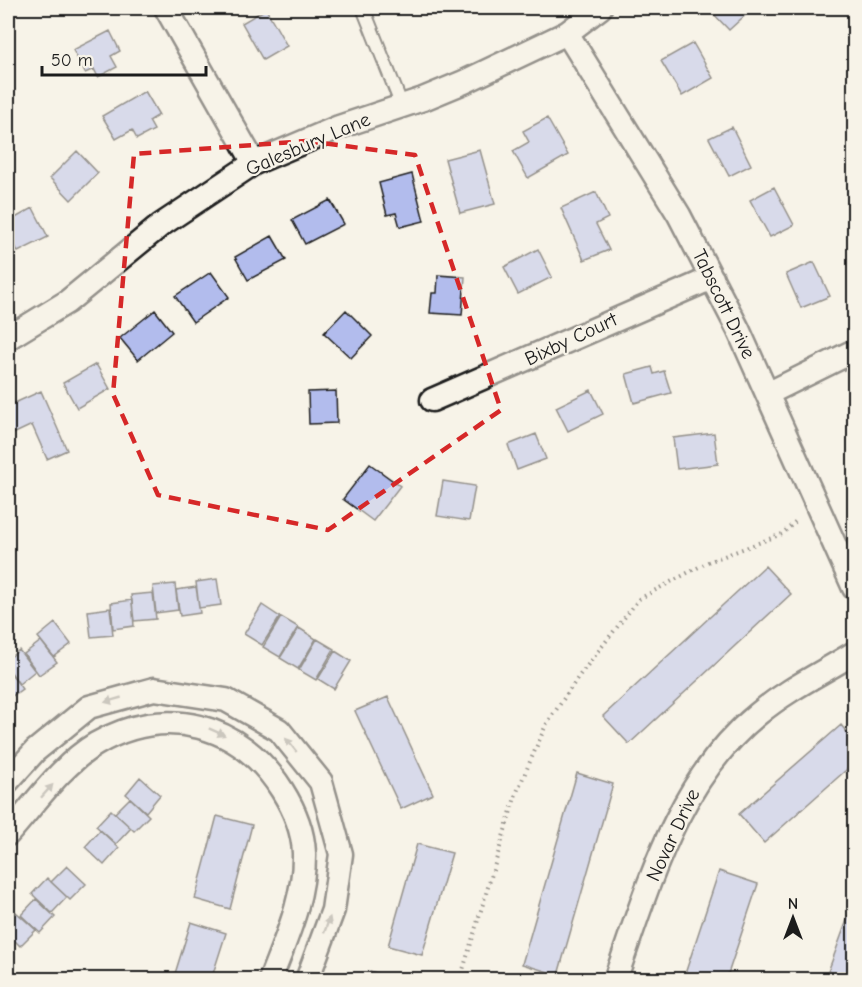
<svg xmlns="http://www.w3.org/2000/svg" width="862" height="987" font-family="'Comic Neue',sans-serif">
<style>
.building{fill:#b2bced;stroke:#1c1c1c;stroke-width:1.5}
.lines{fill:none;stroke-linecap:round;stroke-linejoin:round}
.lane-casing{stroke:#1c1c1c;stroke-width:16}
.street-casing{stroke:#1c1c1c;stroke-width:27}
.path{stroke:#1c1c1c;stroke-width:4;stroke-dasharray:1.5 4.5;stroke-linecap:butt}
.lane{stroke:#f7f3e8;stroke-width:12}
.street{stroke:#f7f3e8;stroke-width:22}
.oneway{fill:#94928c}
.marked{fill:none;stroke:#d62828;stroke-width:4.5;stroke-dasharray:12 8;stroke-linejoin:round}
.labels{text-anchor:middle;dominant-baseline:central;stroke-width:4.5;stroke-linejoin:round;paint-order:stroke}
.street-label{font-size:20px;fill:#1c1c1c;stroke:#f7f3e8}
</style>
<rect width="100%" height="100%" fill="#f7f3e8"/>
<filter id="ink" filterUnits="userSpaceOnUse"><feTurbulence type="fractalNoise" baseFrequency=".0167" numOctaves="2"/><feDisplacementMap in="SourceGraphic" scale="12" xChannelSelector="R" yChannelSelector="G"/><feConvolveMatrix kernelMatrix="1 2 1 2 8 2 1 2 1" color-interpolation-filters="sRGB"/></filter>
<g filter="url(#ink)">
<!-- building -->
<path class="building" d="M708 8H753L729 30Z
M266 9 287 46 263 60 242 23Z
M110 31 120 51 111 56 117 67 98 77 94 69 85 73 73 50Z
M693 43 713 78 682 96 661 61Z
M145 91 159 115 149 121 154 130 137 139 132 130 116 139 102 116Z
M547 118 568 155 528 178 513 151 529 142 523 131Z
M732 127 751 165 729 176 709 138Z
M480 150 495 204 460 213 445 159Z
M77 151 98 173 71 200 50 178Z
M412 174 424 221 400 227 396 213 387 215 379 183Z
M774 187 794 225 770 237 750 200Z
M596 192 608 218 596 224 609 250 584 260 561 208Z
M330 200 344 224 305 244 292 220Z
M33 208 48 237 18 252 8 230V222Z
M272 236 286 260 248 280 235 257Z
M538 249 552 277 518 294 504 267Z
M814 262 830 296 801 308 786 274Z
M211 272 229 297 193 322 175 296Z
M438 275 465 277 462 315 430 313 432 293H437Z
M155 310 172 332 138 360 120 338Z
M346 310 372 336 351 358 324 333Z
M96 364 110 389 77 408 63 383Z
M652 367 654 374 664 371 671 393 634 403 626 374Z
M591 390 603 414 568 431 556 407Z
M41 391 67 450 47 459 32 425 11 435 8 427V406Z
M336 391 337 423 309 424 308 392Z
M714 433 718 464 677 469 673 438Z
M536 434 546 459 517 470 508 445Z
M370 464 400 486 373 521 343 499Z
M443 481 475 486 469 521 437 516Z
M765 566 791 594 629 744 603 716Z
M217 579 221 605 199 608 196 582Z
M175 584 178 610 156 613 153 586Z
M196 587 200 613 180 616 176 590Z
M153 593 156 619 134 621 131 595Z
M132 600 134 626 113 629 111 603Z
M262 605 280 617 262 645 244 634Z
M110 608 113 635 91 637 88 611Z
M281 617 298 627 280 657 263 647Z
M55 623 71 644 54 657 38 637Z
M299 628 316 639 298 669 280 658Z
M317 639 334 649 316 680 299 670Z
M41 641 57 662 39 675 24 654Z
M19 650 35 671 19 684 8 668V659Z
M335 651 351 661 334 689 318 679Z
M8 669 22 689 8 699Z
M388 697 433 794 401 809 355 711Z
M841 725 854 741V763L764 843 739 814Z
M577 773 613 784 558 975 522 964Z
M140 777 160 795 146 812 126 794Z
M130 798 149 816 134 831 115 813Z
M111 810 131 828 116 844 96 826Z
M217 816 252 825 230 909 195 899Z
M100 830 119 848 104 865 85 847Z
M417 844 452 853 422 955 388 946Z
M67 866 86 884 70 900 51 882Z
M719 871 758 884 726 980H683Z
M47 878 67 897 52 913 32 894Z
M36 899 55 917 40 933 21 915Z
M854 901V980H825Z
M16 912 36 930 20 946 8 934V921Z
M191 922 226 933 211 980H173Z
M370 971 399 980H368Z"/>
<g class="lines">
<!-- lane casing -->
<g class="lane-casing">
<path id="lane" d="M363 8 402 106"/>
</g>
<!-- street casing -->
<g class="street-casing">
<path id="street" d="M166 8 254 163
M567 33 679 215 738 329 854 588
M8 338 67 302 161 225 254 163 339 127 423 99 464 82 567 33 600 8
M767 394 854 351
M432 400 712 278
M8 781 35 751 89 707 154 689 226 700 279 730 321 782 341 854 333 910 307 980
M8 834C34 805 62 764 96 744 165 704 240 723 282 790 294 809 303 830 304 853 305 898 286 938 270 980
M615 980C649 884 677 780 758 714 788 689 822 673 854 653"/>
</g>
<!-- path -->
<path class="path" d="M460 980 516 794 546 725 579 676 639 599 708 562 782 534 796 521"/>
<!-- lane -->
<use href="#lane" class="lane"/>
<!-- street -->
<use href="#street" class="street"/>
</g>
<!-- one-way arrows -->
<defs><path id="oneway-solid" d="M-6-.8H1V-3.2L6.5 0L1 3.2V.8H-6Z" transform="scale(1.5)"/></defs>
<g class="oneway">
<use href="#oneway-solid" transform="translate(113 700) rotate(164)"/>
<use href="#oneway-solid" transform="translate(217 732) rotate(24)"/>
<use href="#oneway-solid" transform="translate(291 745) rotate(-129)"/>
<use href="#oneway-solid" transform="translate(47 791) rotate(-48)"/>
<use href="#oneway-solid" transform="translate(327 925) rotate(-70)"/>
</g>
</g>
<!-- marked area -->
<path d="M0 0H862V987H0ZM306 141 415 155 501 410 328 530 158 495 113 394 134 154Z" fill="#f7f3e8" fill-opacity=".55" fill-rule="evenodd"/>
<path class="marked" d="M306 141 415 155 501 410 328 530 158 495 113 394 134 154Z"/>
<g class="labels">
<!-- street labels -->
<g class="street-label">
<text transform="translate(308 144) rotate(-23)">Galesbury Lane</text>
<text transform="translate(724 304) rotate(64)">Tabscott Drive</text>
<text transform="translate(571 339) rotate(-25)">Bixby Court</text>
<text transform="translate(673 835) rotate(-65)">Novar Drive</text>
</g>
</g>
<!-- margin -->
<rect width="862" height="987" fill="none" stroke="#f7f3e8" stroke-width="30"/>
<rect x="15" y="15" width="832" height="957" fill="none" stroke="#1c1c1c" stroke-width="2" filter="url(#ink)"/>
<!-- north arrow -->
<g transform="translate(793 918)" stroke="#f7f3e8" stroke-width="4.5" paint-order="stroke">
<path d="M0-4.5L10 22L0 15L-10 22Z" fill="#1c1c1c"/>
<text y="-9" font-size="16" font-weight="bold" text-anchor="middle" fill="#1c1c1c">N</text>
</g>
<!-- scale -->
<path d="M42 66v9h164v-9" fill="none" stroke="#1c1c1c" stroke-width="3"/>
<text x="51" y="66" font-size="18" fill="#1c1c1c" stroke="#f7f3e8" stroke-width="4.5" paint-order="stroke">50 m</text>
</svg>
